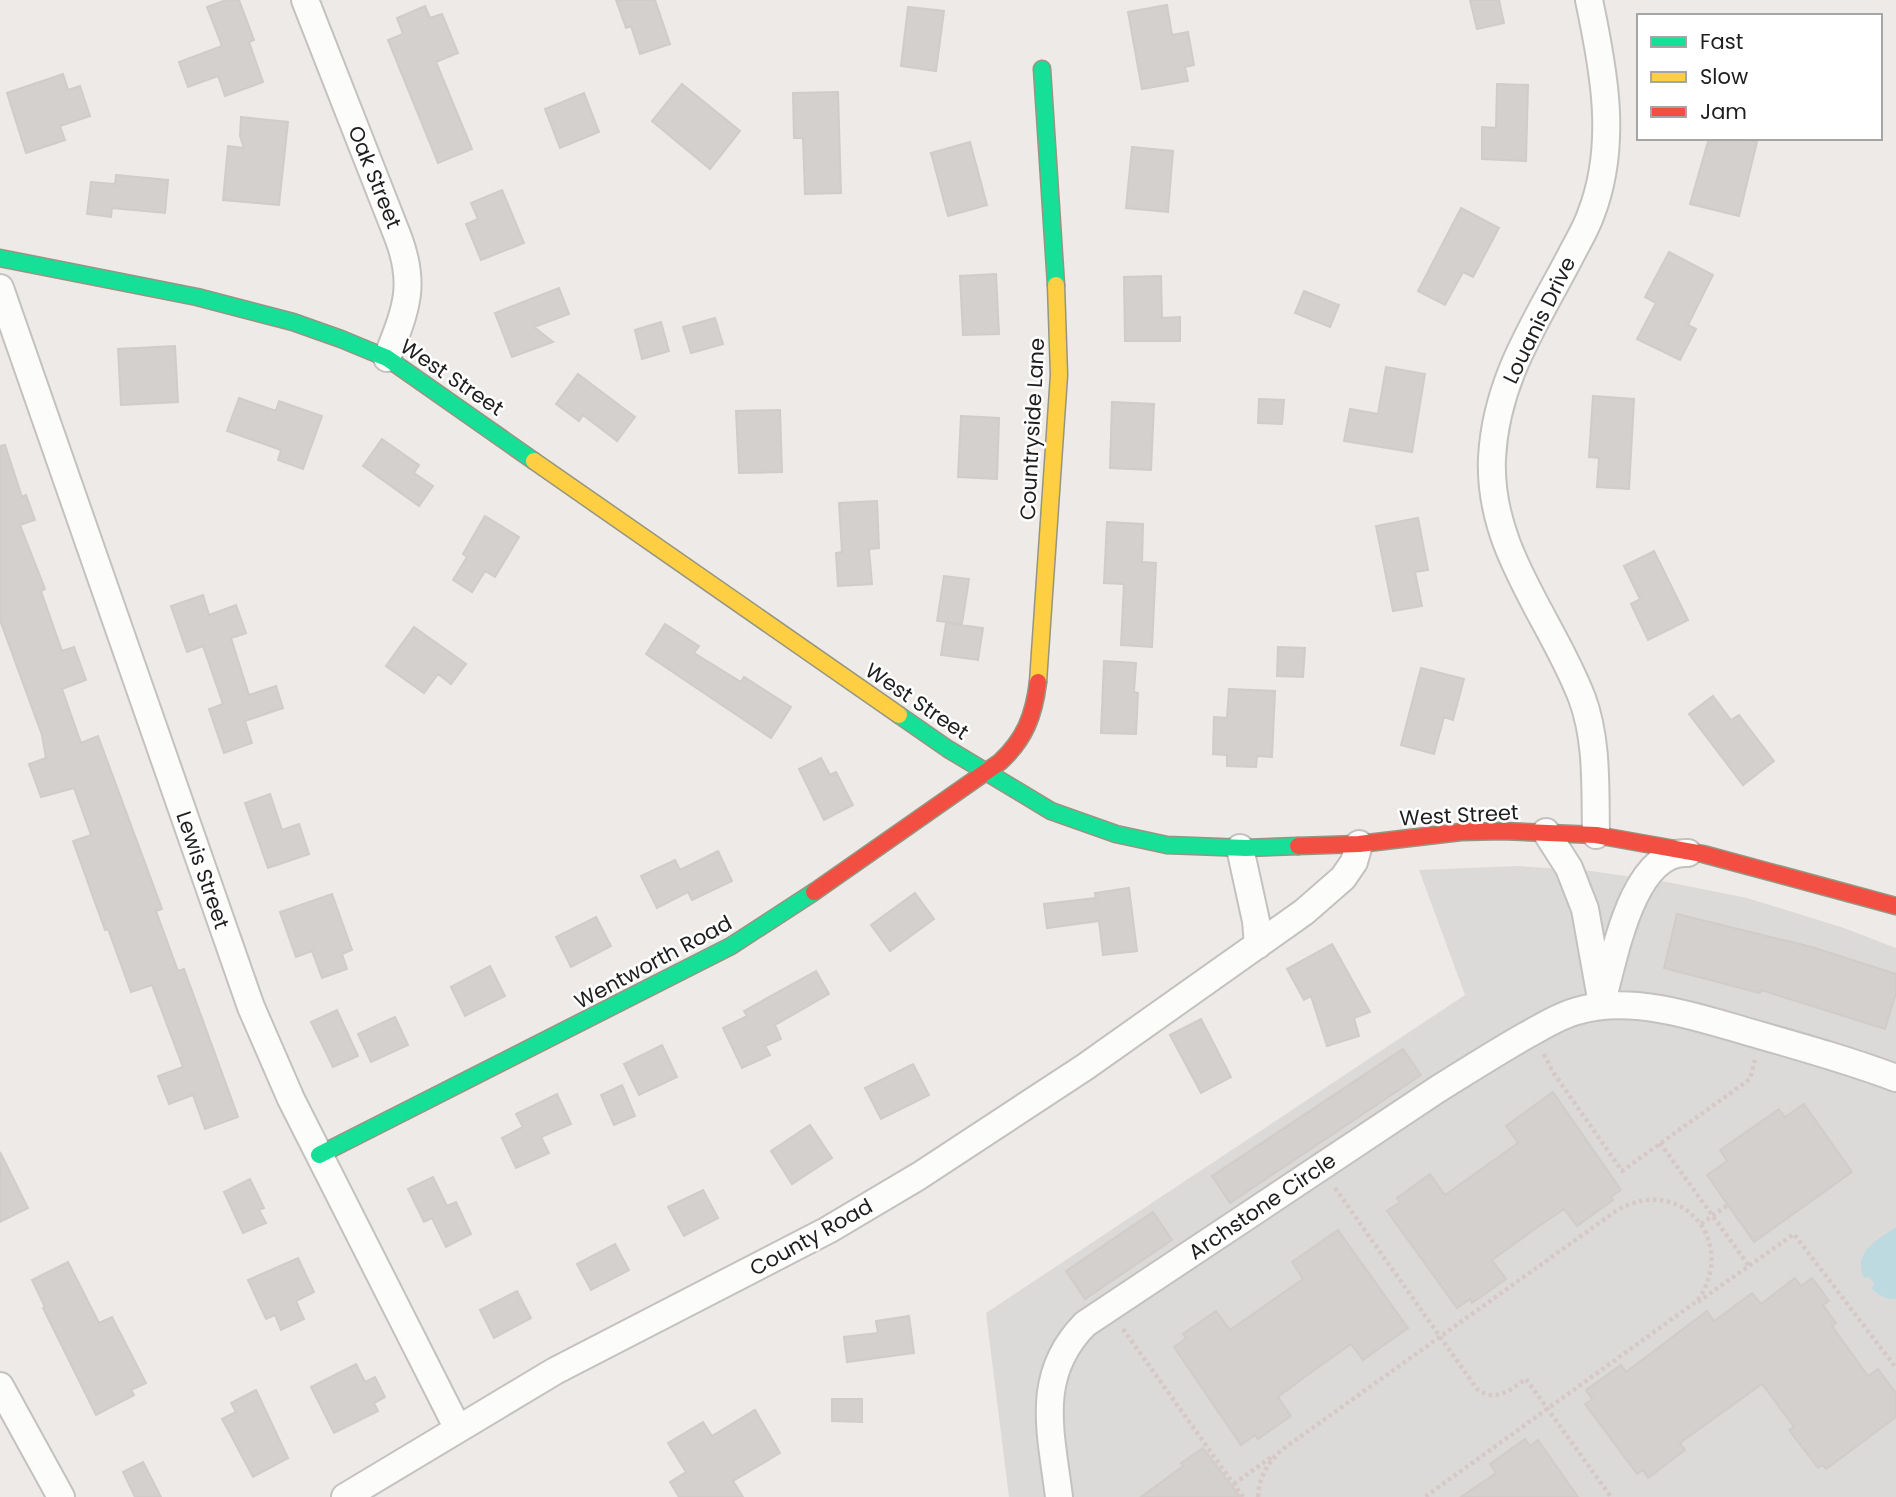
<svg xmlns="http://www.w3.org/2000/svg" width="1896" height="1497" font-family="Poppins,sans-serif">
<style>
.residential{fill:#dcdad8}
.water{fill:#bcdadf}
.building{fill:#d3d0ce;stroke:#d0ccc9;stroke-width:2}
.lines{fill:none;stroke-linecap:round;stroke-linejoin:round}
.street-casing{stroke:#c4c2c1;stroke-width:30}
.fast-casing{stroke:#969580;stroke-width:19}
.slow-casing{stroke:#969580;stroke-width:19}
.jam-casing{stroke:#969580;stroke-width:19}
.path{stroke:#d6c8c6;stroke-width:4.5;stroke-dasharray:3.5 3.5;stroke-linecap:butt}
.street{stroke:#fcfcfb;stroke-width:26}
.fast{stroke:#16e098;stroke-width:16}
.slow{stroke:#ffcf43;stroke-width:16}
.jam{stroke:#f24e42;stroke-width:16}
.labels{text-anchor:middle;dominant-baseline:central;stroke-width:5;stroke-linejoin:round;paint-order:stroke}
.street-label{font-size:21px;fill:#1e1e1e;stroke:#fff}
</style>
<rect width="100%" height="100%" fill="#edeae7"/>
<!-- residential -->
<path class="residential" d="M1518 866 1591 871 1667 882 1747 898 1844 928 1896 948V1497H1009L986 1313 1465 995 1419 870Z"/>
<!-- water -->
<path class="water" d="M1896 1227V1299C1886 1299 1879 1296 1872 1289L1874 1283 1869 1277 1864 1278C1852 1252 1878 1240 1896 1227Z"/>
<!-- building -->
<path class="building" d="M226 0H239L254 40 249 42 263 82 225 96 218 76 188 87 179 62 222 46 207 7Z
M616 0H655L670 44 640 54 631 26 626 28Z
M1470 0H1499L1504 23 1477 29Z
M1167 5 1172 35 1188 32 1194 65 1185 67 1188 81 1142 89 1128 12Z
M425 6 430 18 442 14 458 53 436 62 472 149 438 163 388 40 403 34 397 18Z
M908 7 944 11 936 71 901 66Z
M63 74 68 90 80 86 90 116 60 126 65 140 26 153 7 93Z
M682 84 740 131 710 169 652 121Z
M1497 84 1528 85 1526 161 1482 159V127L1496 128Z
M838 92 841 193 805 194 803 138H794L793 93Z
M584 93 599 132 560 148 545 109Z
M241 117 288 122 279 205 223 200 228 146 244 148 240 136Z
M1709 138H1742L1757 142 1739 216 1690 204Z
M970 142 987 205 948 216 931 153Z
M1132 147 1173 151 1168 212 1126 208Z
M116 175 168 180 165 213 112 208 111 217 87 214 91 182 115 184Z
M502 190 524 243 481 260 466 224 478 219 471 203Z
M1461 208 1499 228 1473 277 1463 272 1445 305 1418 291Z
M1669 252 1713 275 1688 325 1696 329 1680 360 1637 339 1656 303 1645 297Z
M996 274 999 334 963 335 960 276Z
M1161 276 1162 318 1180 317V341H1125L1124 277Z
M559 288 569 314 534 327 553 342 512 357 495 313Z
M1304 291 1339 305 1330 327 1295 313Z
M715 318 723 344 691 353 683 327Z
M661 322 669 351 642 359 635 330Z
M175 346 178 402 121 405 118 349Z
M1386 367 1425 374 1412 452 1344 441 1350 409 1378 414Z
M578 374 635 417 617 441 583 415 579 421 556 404Z
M1593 396 1634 399 1629 489 1597 487 1599 458 1589 457Z
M239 398 276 411 279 401 322 416 303 469 278 460 281 450 227 431Z
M1259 399 1284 400 1282 424 1258 423Z
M1112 402 1154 404 1151 470 1110 468Z
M780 410 782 472 739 473 736 411Z
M961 416 999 418 997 479 958 477Z
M382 439 419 465 414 473 433 486 419 506 363 466Z
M5 445 22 497 26 495 35 520 20 525 45 589 41 591 62 651 74 647 86 680 62 689 81 743 98 736 162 909 156 911 178 971 184 969 238 1117 205 1129 193 1095 169 1104 158 1076 183 1067 152 985 131 992 108 929 105 930 73 841 91 835 74 788 41 797 29 764 46 758 42 735 0 620V446Z
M877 501 879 548 869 549 872 584 838 586 836 553 842 552 839 503Z
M485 516 519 537 495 577 485 571 472 592 453 580 467 557 463 554Z
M1418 518 1428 570 1415 572 1422 606 1393 611 1376 526Z
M1107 522 1143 524 1142 562 1156 563 1152 647 1121 645 1124 584 1104 583Z
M1654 551 1688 620 1648 640 1631 604 1640 599 1624 566Z
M944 576 969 579 962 624 937 621Z
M203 595 209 615 236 605 246 633 231 638 249 695 276 686 283 708 245 721 252 743 224 753 209 709 223 704 203 646 187 652 171 606Z
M946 623 983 628 978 660 941 655Z
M665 624 699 646 694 653 741 682 744 677 791 707 771 738 646 654Z
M414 627 466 664 451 684 438 674 424 693 386 666Z
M1278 647 1305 648 1303 677 1277 676Z
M1104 661 1136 663 1134 692 1138 693 1136 734 1101 733Z
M1421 668 1464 679 1453 720 1444 717 1434 754 1401 745Z
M1229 689 1275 691 1272 757 1257 756 1256 767 1227 766V755L1213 754 1214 717 1227 718Z
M1713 696 1731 720 1739 715 1774 761 1743 785 1689 714Z
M821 758 830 775 836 772 853 805 824 820 799 769Z
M270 794 282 830 299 824 309 854 268 868 245 803Z
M718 851 732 881 692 900 688 892 657 908 641 876 675 860 680 870Z
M1129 888 1137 951 1103 955 1099 921 1047 928 1044 904 1096 898 1095 893Z
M915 893 934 919 890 951 871 925Z
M332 894 352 950 342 954 347 969 322 978 312 951 296 957 280 912Z
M1677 914 1812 947 1896 974V993L1885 1029 1761 990 1760 993 1664 968Z
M596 917 611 946 571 967 556 937Z
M1332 944 1370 1012 1354 1018 1359 1036 1327 1046 1311 996 1304 1000 1287 969Z
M490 966 505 996 465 1016 451 987Z
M816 971 829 994 775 1025 781 1039 765 1046 770 1055 742 1068 723 1028 747 1016 744 1011Z
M337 1010 358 1056 333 1067 311 1022Z
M395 1017 408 1045 371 1062 358 1034Z
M1201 1019 1231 1077 1201 1093 1170 1035Z
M662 1045 677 1077 639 1095 624 1064Z
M1403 1049 1421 1075 1230 1203 1212 1176Z
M913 1064 929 1095 881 1119 865 1088Z
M622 1085 635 1116 614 1125 601 1095Z
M1553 1092 1621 1190 1611 1197 1613 1200 1577 1226 1564 1209 1535 1229 1492 1260 1506 1279 1472 1303 1470 1299 1457 1308 1387 1211 1400 1202 1397 1198 1430 1174 1445 1195 1518 1143 1506 1126Z
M557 1094 571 1124 541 1137 549 1153 516 1168 502 1138 523 1127 516 1114Z
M1804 1104 1852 1172 1754 1242 1707 1175 1727 1161 1720 1150 1779 1109 1785 1117Z
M810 1125 832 1158 792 1184 771 1151Z
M0 1152 28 1208 0 1222Z
M433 1177 447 1206 456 1202 471 1234 446 1247 432 1218 424 1222 408 1189Z
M250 1179 264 1208 259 1210 266 1223 243 1233 224 1192Z
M703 1190 718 1218 684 1236 668 1207Z
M1153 1212 1172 1240 1085 1299 1066 1271Z
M1338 1230 1408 1328 1363 1360 1351 1344 1306 1376 1278 1397 1291 1416 1258 1439 1255 1435 1241 1445 1174 1347 1186 1338 1183 1334 1216 1311 1230 1330 1260 1309 1303 1279 1292 1262Z
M615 1244 629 1270 591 1290 577 1264Z
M298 1258 314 1292 296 1301 304 1319 281 1330 275 1315 266 1319 248 1280Z
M68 1262 99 1323 112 1317 146 1383 131 1390 134 1395 96 1415 43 1308 45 1307 32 1280Z
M1795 1278 1801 1286 1812 1278 1829 1301 1823 1305 1836 1323 1832 1326 1868 1376 1878 1369 1896 1393V1417L1826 1469 1823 1465 1818 1468 1789 1430 1794 1427 1762 1384 1680 1443 1685 1450 1648 1478 1643 1470 1637 1474 1585 1404 1592 1399 1586 1390 1621 1365 1626 1372 1707 1311 1714 1321 1752 1293 1761 1304Z
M517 1291 531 1318 494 1338 480 1310Z
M909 1316 914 1353 847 1362 844 1337 878 1333 876 1321Z
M356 1364 365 1382 375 1377 385 1397 374 1403 378 1411 334 1433 311 1387Z
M256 1390 288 1458 253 1477 222 1419 236 1412 231 1403Z
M832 1399H862V1422L832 1421Z
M755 1410 780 1453 733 1481 743 1497H679L670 1482 686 1472 668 1443 703 1422 712 1436Z
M1525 1439 1530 1446 1538 1440 1578 1497H1461L1496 1473 1490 1464Z
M1203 1448 1240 1497H1141L1183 1466 1181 1463Z
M143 1462 161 1497H135L123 1472Z"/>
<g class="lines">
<!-- street casing -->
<g class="street-casing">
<path id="street" d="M305 0 398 237C417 287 405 311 387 358
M1589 0C1604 71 1618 144 1591 214 1586 229 1577 243 1570 257 1535 324 1496 380 1492 458 1488 550 1551 617 1582 698 1598 741 1595 790 1596 835
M0 288 251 1007 291 1099 458 1429
M1546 832 1569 868 1585 909 1600 993
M1240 848 1256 921 1258 945
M1601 1005C1613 965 1631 849 1688 853
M0 1386 61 1497
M345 1497 555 1371 828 1230 919 1176 1085 1067 1304 912 1343 878 1354 862 1359 844
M1059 1497C1051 1432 1034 1376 1085 1324L1438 1089C1467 1071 1495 1053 1525 1036 1542 1027 1558 1016 1577 1011 1635 994 1703 1019 1759 1035 1805 1048 1851 1061 1896 1078"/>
</g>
<!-- fast casing -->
<g class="fast-casing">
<path id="fast" d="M1042 69 1056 285
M0 258 197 297 293 322 341 339 387 358 534 461
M899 715 948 749 1051 811 1116 834 1167 845 1246 848 1298 846
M319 1155 731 946 814 892"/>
</g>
<!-- slow casing -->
<g class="slow-casing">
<path id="slow" d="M534 461 899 715
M1038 682 1059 375 1056 285"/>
</g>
<!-- jam casing -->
<g class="jam-casing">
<path id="jam" d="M1298 846 1359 844 1461 832 1502 831 1596 835 1703 854 1896 906
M814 892 1000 762C1025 739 1034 715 1038 682"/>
</g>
<!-- path -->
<path class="path" d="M1544 1054 1553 1072 1622 1171 1750 1079 1755 1060
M1660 1143 1749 1266
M1335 1188 1477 1389C1496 1403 1510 1390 1526 1379L1611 1497
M1701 1224 1728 1205
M1698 1302 1794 1234 1896 1368
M1123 1329 1243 1497
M1234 1484 1274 1455
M1258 1497C1259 1477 1268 1462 1283 1449L1616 1211C1680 1172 1740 1242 1697 1301L1425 1497"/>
<!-- street -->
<use href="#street" class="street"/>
<!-- fast -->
<use href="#fast" class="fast"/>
<!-- slow -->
<use href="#slow" class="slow"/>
<!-- jam -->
<use href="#jam" class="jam"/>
</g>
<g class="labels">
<!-- street labels -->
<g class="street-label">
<text transform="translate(375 177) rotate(68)">Oak Street</text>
<text transform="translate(1539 320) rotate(-64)">Louanis Drive</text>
<text transform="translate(452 377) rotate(34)">West Street</text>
<text transform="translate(1032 429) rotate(-87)">Countryside Lane</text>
<text transform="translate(917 701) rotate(34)">West Street</text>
<text transform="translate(1459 815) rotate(-3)">West Street</text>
<text transform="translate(203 870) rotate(71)">Lewis Street</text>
<text transform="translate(653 962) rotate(-28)">Wentworth Road</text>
<text transform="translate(1262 1206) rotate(-34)">Archstone Circle</text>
<text transform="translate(811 1237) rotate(-29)">County Road</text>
</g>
</g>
<!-- legend -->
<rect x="1637" y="14" width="245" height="126" fill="#ffffff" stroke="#a5a5a5" stroke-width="2"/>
<rect x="1651" y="37" width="35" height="10" fill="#16e098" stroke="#a5a5a5" stroke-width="2"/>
<text x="1700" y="49" font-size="21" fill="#1e1e1e">Fast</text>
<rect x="1651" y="72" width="35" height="10" fill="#ffcf43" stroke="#a5a5a5" stroke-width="2"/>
<text x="1700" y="84" font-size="21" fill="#1e1e1e">Slow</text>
<rect x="1651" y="107" width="35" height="10" fill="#f24e42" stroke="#a5a5a5" stroke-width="2"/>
<text x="1700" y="119" font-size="21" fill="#1e1e1e">Jam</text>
</svg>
